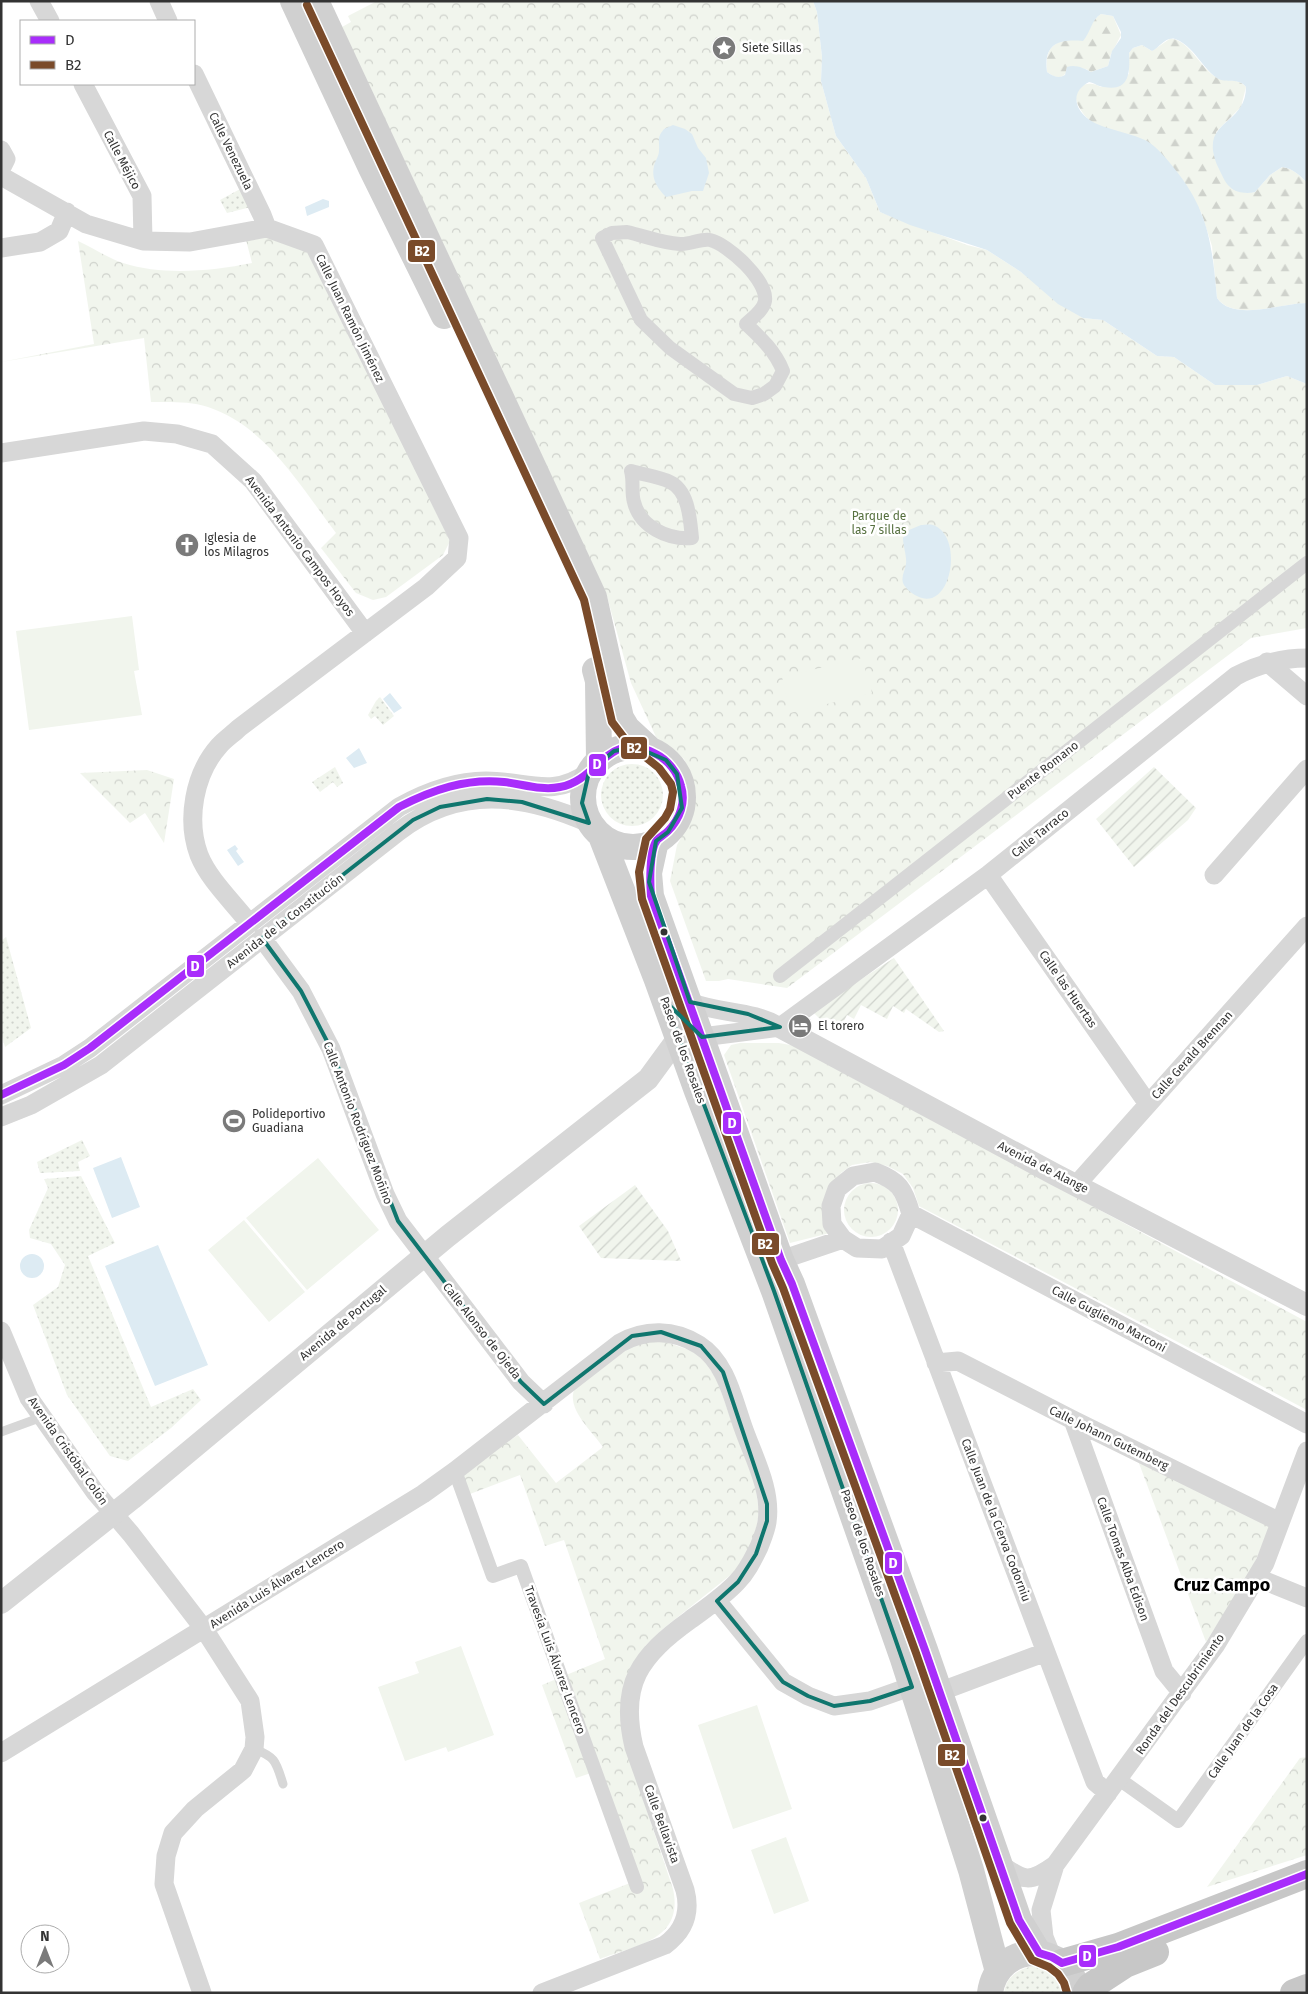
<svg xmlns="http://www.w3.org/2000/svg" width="1308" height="1994" font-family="'Fira Sans',sans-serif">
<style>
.grass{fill:url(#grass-dots)}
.forest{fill:url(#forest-firs)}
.park{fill:url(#park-crowns)}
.garden{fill:url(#garden-furrows)}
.pitch{fill:#f1f5ed}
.water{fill:#ddebf3;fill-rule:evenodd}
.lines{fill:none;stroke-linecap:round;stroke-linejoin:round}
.service{stroke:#d7d7d7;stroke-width:9}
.pedestrian{stroke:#d7d7d7;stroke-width:14}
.minor{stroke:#d7d7d7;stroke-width:19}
.tertiary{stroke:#d7d7d7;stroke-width:22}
.secondary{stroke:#d0d0d0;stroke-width:26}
.trunk{stroke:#c7c7c7;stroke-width:28}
.bus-1-casing{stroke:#fff;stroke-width:11}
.bus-2-casing{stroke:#fff;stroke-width:11}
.bus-1{stroke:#a82dfb;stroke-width:8}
.bus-2{stroke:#7a4b2a;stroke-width:8}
.marked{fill:none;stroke:#0f766e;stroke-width:4;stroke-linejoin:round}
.bus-dot{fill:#333;stroke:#fff;stroke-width:2}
.labels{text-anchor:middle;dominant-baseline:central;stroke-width:5;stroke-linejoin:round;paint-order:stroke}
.poi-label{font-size:12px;fill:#333;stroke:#fff;text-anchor:start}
.street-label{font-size:12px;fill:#333;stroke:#fff}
.park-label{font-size:12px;fill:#56703f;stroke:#fff}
.district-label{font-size:18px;font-weight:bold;fill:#000;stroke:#fff}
.line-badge{stroke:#fff;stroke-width:2}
.badge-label{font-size:14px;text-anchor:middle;font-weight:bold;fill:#fff}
</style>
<defs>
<pattern id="grass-dots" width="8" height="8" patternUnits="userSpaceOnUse" patternTransform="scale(1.25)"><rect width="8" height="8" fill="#f1f5ed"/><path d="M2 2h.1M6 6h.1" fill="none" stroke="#cfd2cc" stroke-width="1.8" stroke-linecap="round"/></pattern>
<pattern id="forest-firs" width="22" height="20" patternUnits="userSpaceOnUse" patternTransform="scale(1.25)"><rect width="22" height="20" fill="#f1f5ed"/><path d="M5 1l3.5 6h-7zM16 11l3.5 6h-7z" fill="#cfd2cc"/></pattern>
<pattern id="park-crowns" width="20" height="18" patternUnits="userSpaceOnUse" patternTransform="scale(1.25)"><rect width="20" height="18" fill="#f1f5ed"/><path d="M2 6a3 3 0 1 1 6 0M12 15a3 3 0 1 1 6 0" fill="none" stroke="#cfd2cc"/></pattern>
<pattern id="garden-furrows" width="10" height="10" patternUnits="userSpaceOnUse" patternTransform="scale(1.25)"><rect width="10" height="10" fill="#f1f5ed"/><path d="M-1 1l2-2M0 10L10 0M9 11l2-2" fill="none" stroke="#cfd2cc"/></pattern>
</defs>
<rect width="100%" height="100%" fill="#fff"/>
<!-- grass -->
<path class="grass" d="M242 188 251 207 227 213 220 200Z
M380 697 394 716 383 725 375 716 371 719 368 715 376 701Z
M601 795a31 31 0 1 1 62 0a31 31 0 1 1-62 0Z
M335 767 343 783 337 787 333 782 320 792 312 782Z
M6 937 31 1028 5 1047 1 1033V941Z
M82 1140 90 1156 78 1162 80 1171 40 1173 37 1162Z
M81 1176 115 1243 88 1256 151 1407 193 1389 201 1400 171 1428 128 1461 110 1456 67 1395 33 1305 58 1287 65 1265 51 1244 30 1238 29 1230 48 1188 44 1179Z
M1035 1966C1052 1970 1059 1977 1064 1993H1004C1006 1976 1020 1968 1035 1966Z"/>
<!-- forest -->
<path class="forest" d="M1101 14 1113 16 1121 35 1111 54 1108 66 1091 72 1086 69 1067 67 1066 73C1060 80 1054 77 1047 72 1044 43 1059 39 1083 40 1089 31 1092 19 1101 14Z
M1171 38C1192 43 1199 67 1216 77 1225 83 1239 77 1246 87L1241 107 1216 132 1246 193 1255 192 1270 175 1282 167C1292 168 1300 175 1307 183V303C1282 303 1234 322 1217 298L1212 246 1201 212 1088 119C1084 115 1077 106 1076 99 1075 84 1090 80 1101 87L1129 74V53L1133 48 1142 45 1152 51Z"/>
<!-- park -->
<path class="park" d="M377 1H813L817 12 822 57 821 81 836 136 866 178 880 212 967 245 987 250 1021 272 1083 318 1103 320 1157 356 1174 357 1215 385H1257L1287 376 1307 384V628L1251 638 787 988 728 979 719 981H706L670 881 677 845 681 838 689 770 684 759 656 737 631 683 606 593 342 27 351 22 348 16Z
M270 237 310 252 450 541 443 555 386 597 373 600 356 593 321 548 336 533C301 487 266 426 208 407 189 401 171 402 151 402L144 338 1 362 94 344 78 241C93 248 108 258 123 263 164 276 211 271 252 263L246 240Z
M147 770 174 779 164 843 145 813 130 823 80 773Z
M740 1043H779L796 1046 1307 1322V1410L919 1206 913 1188 903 1174 887 1166 870 1162 852 1165 841 1173 830 1189V1233L790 1243 724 1055 731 1045Z
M844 1210a27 27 0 1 1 54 0a27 27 0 1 1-54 0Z
M651 1341 666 1342 692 1351 702 1358 716 1378 755 1485 759 1511 757 1525 750 1550 733 1573 664 1628 645 1646 627 1751 673 1889C684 1940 637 1945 600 1959L579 1903 630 1883 591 1773 576 1778 542 1685 605 1659 564 1540 545 1546 520 1475 470 1494 463 1476 486 1456 518 1435 556 1483 603 1447C592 1431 565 1408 575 1388L627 1348Z
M1137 1458 1271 1525 1251 1571 1206 1642Z
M1307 1757V1855L1207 1887 1300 1758Z"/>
<!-- garden -->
<path class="garden" d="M1154 767 1196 808 1188 820 1134 867 1096 819Z
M894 958 944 1031 939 1032 906 1009 904 1013 893 1006 887 1019 861 1005 854 1019 847 1015 843 1023 826 1018 820 1019 812 1011Z
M635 1185 668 1231 681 1261 601 1258 579 1226Z"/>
<!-- pitch -->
<path class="pitch" d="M132 616 139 670 134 671 142 715 29 730 16 631Z
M862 658 872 693 790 713 782 677Z
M318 1158 379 1230 307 1290 246 1218Z
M244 1220 305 1292 269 1322 208 1250Z
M461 1646 494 1735 448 1752 446 1747 405 1761 378 1687 419 1673 415 1662Z
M757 1705 792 1809 733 1829 698 1725Z
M786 1837 809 1901 774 1914 751 1850Z"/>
<!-- water -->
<path class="water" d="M813 1H1307V183C1300 175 1292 168 1282 167L1270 175 1255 192C1247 194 1236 193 1230 187 1224 182 1222 174 1218 167 1197 119 1246 127 1246 87 1239 77 1226 84 1217 78 1202 68 1193 45 1175 39 1166 36 1159 48 1152 51L1142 45 1133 48 1129 53C1130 72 1130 92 1104 87 1099 87 1095 83 1089 82 1072 91 1073 106 1087 118 1100 129 1130 132 1147 141 1158 148 1166 158 1174 168 1209 211 1212 245 1217 298 1233 322 1282 303 1307 303V384L1287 376 1257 385H1215L1174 357 1157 356 1103 320 1083 318 1058 304 1021 272 987 250 910 225 880 212 866 178 836 136 821 81 822 57 817 12ZM1101 14 1113 16 1121 32V38L1112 51 1108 66 1091 72C1084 68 1075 64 1067 67L1065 75C1058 79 1053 76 1047 72 1043 43 1060 39 1083 41 1091 32 1091 20 1101 14Z
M673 125 685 129 692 134 698 148 706 158 709 173 703 191H692L666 197C657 188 651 178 654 166 655 161 659 156 659 151 660 140 656 139 664 129Z
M323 199 329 201V207L307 216 305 207Z
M921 525C924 525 929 524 933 525 965 536 951 614 917 596 912 594 905 588 903 583 901 576 905 571 906 564 907 556 903 546 903 538L909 530Z
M390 693 402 708 394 713 383 699Z
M359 748 367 763 354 768 346 758Z
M235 845 238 849 236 851 244 862 238 866 227 850Z
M121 1157 140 1207 112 1218 93 1168Z
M158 1245 208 1365 155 1386 105 1266Z
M20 1266a12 12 0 1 1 24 0a12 12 0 1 1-24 0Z"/>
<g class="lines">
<!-- service -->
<path class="service" d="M1 1432 42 1417
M254 1749C276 1757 276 1762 283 1784"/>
<!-- pedestrian -->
<path class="pedestrian" d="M627 232C645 236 661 243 680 244 689 245 702 238 710 240 728 244 768 281 765 301 763 311 753 317 746 324 761 338 775 351 783 371L775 386 764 394 752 398 734 394 670 348 641 320 602 238 612 233Z
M631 471C644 475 658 476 670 482 689 491 690 520 692 538 668 540 640 527 634 502 631 492 634 482 631 471Z
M780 976 1307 563
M455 1471 493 1576 521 1566 637 1887
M1119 1779 1178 1821 1307 1641"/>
<!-- minor -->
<path class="minor" d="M39 1 50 21
M159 1 168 21
M194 74 262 215 267 228
M83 84 142 196 143 241
M1 150 6 159 1 169
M1 176 86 224 143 241 190 242 267 228 314 245 459 538 457 558 426 587 239 728C233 734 225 739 219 746 194 774 186 820 199 855 209 880 233 902 249 923
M1 248 40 242 59 231 67 212
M1 453 144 431 177 434 212 444 253 481 365 633
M1267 662 1307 696
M988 875 1148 1104
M1214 875 1307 769
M262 938 301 991 331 1049 385 1194 398 1221 521 1382 544 1404
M690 1002C719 1014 752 1010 780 1027
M693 1029 702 1037 780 1027 988 875 1236 676C1259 664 1281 658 1307 658
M1 1095 64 1065 90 1048 399 807C426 792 454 781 486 781 527 781 552 799 589 772
M1 1117 31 1105 101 1065 398 832C459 785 523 794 589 823
M875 1172C899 1181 904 1189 911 1214L901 1236 882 1249 857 1248 843 1239 832 1224 831 1206 837 1189 853 1176Z
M1077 1184 1307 926
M911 1214 1307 1424
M891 1242 1095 1782 1108 1793
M781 1260 843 1239
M1 1331 29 1398 95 1492 131 1534 204 1629 250 1701 255 1737 254 1749 243 1770 195 1809 173 1833 166 1856 164 1884 202 1993
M936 1363 958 1361 1073 1420 1280 1522
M1073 1420 1164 1671 1182 1693
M1258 1578 1307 1598
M717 1601 783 1682 808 1696 834 1706 870 1701 924 1682
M939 1692 1046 1652
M1 1753 423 1494 455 1471 620 1343C645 1329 674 1329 699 1345 726 1362 733 1399 743 1427 753 1456 772 1490 767 1522 766 1530 762 1539 759 1547 753 1559 747 1572 737 1582 723 1597 706 1608 690 1620 640 1656 619 1684 634 1747L685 1890C691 1913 684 1931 665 1945L542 1993
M999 1863C1024 1882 1030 1883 1055 1865L1215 1646 1265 1563 1307 1451
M1052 1957 1044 1937 1041 1910 1055 1865"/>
<!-- tertiary -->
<path class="tertiary" d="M780 1027 1056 1175 1307 1305
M1 1603 132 1499 448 1236 648 1079 678 1038"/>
<!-- secondary -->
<path class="secondary" d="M293 1 371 168 444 316
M316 1 594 597 621 718 627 728 653 752
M595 670 598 681 599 760
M583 797a50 50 0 1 1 100 0a50 50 0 1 1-100 0Z
M601 836 657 980 697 1091 774 1291 903 1659 971 1870 998 1972
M656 841 649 873 651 896 781 1260 792 1284 925 1650 1019 1920 1039 1953
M990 1993C997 1940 1071 1940 1077 1993"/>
<!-- trunk -->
<path class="trunk" d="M1062 1963 1118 1947 1307 1874
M1086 1993 1090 1987 1125 1964 1155 1952
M1294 1993 1307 1988"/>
<!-- bus-1 casing -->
<g class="bus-1-casing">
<path id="bus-1" d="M1 1095 64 1065 90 1048 399 807C432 790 466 778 504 782 522 784 542 791 560 787 600 780 607 728 656 754 668 760 678 773 681 786 686 802 680 819 668 831 665 834 660 837 657 840 649 850 650 883 651 896L781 1260 792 1284 925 1650 1019 1920 1039 1953 1052 1957 1062 1963 1118 1947 1307 1874"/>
</g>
<!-- bus-2 casing -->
<g class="bus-2-casing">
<path id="bus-2" d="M307 5 584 600 612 722 628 743 659 768 671 784 673 792 670 809 665 818 646 839 639 872 642 899 772 1263 783 1288 916 1653 1010 1923 1032 1960 1049 1967 1058 1974 1064 1983 1067 1993"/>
</g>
<!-- bus-1 -->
<use href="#bus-1" class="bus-1"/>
<!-- bus-2 -->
<use href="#bus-2" class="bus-2"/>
</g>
<!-- marked area -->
<path class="marked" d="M636 747 666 760 677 774 682 808 668 832 656 841 649 882 690 1002 748 1014 780 1027 702 1037 665 1001 774 1291 912 1687 870 1701 834 1706 808 1696 783 1682 717 1601 738 1582 756 1554 767 1521V1504L723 1372 701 1346 661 1332 632 1336 544 1404 521 1382 398 1221 331 1049 301 991 262 938 413 820 440 807 487 799 522 802 589 823 582 803 589 772 614 751Z"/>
<!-- icons -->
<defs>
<g id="sight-disc" transform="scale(1.25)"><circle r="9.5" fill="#7a7a7a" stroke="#fff"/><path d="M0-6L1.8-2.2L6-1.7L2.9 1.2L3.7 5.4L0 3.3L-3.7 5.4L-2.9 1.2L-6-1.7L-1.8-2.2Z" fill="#fff"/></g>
<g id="church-disc" transform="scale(1.25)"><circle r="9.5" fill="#7a7a7a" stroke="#fff"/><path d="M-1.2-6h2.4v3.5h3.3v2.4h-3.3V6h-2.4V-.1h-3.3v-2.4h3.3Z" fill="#fff"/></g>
<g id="hotel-disc" transform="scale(1.25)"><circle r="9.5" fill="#7a7a7a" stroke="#fff"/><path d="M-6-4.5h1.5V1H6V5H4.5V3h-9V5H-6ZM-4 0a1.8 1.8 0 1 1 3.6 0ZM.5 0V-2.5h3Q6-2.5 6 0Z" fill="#fff"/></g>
<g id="stadium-disc" transform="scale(1.25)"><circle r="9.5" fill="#7a7a7a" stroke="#fff"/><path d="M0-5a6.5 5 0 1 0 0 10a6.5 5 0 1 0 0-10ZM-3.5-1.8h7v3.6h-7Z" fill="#fff"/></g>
</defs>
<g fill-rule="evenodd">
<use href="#sight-disc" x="724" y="48"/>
<use href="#church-disc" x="187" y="545"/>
<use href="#hotel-disc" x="800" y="1026"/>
<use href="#stadium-disc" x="234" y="1121"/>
</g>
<!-- markers -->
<g class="bus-dot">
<circle cx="664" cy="932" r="4.5"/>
<circle cx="983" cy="1818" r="4.5"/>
</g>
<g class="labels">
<!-- poi labels -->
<g class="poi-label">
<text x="742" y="48">Siete Sillas</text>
<text x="204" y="538">Iglesia de<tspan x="204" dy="14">los Milagros</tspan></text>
<text x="818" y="1026">El torero</text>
<text x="252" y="1114">Polideportivo<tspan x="252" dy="14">Guadiana</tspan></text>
</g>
<!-- street labels -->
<g class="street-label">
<text transform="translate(231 151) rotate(64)">Calle Venezuela</text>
<text transform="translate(122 160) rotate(62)">Calle Méjico</text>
<text transform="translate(350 318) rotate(64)">Calle Juan Ramón Jiménez</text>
<text transform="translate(300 546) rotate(53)">Avenida Antonio Campos Hoyos</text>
<text transform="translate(1043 770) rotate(-38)">Puente Romano</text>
<text transform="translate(1040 833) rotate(-39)">Calle Tarraco</text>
<text transform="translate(285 921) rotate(-38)">Avenida de la Constitución</text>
<text transform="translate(1068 989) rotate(55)">Calle las Huertas</text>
<text transform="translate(683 1050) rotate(70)">Paseo de los Rosales</text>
<text transform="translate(1192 1055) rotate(-48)">Calle Gerald Brennan</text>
<text transform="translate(358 1123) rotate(69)">Calle Antonio Rodríguez Moñino</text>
<text transform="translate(1043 1167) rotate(27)">Avenida de Alange</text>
<text transform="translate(1109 1319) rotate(28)">Calle Gugliemo Marconi</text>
<text transform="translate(343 1323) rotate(-40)">Avenida de Portugal</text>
<text transform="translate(482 1331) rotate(52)">Calle Alonso de Ojeda</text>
<text transform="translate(1109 1438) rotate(26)">Calle Johann Gutemberg</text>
<text transform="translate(68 1451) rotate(55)">Avenida Cristóbal Colón</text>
<text transform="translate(996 1520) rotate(69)">Calle Juan de la Cierva Codorniu</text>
<text transform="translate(863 1543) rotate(71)">Paseo de los Rosales</text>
<text transform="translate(1123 1559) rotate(70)">Calle Tomas Alba Edison</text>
<text transform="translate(277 1584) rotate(-32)">Avenida Luis Álvarez Lencero</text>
<text transform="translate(555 1660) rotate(70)">Travesía Luis Álvarez Lencero</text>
<text transform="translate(1180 1694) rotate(-55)">Ronda del Descubrimiento</text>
<text transform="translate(1243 1731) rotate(-55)">Calle Juan de la Cosa</text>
<text transform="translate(662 1824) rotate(70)">Calle Bellavista</text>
</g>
<!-- park labels -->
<g class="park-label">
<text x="879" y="516">Parque de<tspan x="879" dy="14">las 7 sillas</tspan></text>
</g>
<!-- district labels -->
<g class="district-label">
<text x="1222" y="1585">Cruz Campo</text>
</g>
</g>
<g class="line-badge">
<rect x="407" y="239" width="29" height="24" rx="5" fill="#7a4b2a"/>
<rect x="620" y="736" width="28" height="24" rx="5" fill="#7a4b2a"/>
<rect x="588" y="753" width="19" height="24" rx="5" fill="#a82dfb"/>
<rect x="186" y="954" width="19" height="24" rx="5" fill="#a82dfb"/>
<rect x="722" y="1111" width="20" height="24" rx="5" fill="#a82dfb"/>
<rect x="751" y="1232" width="29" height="24" rx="5" fill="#7a4b2a"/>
<rect x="884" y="1551" width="19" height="24" rx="5" fill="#a82dfb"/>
<rect x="937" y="1743" width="29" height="24" rx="5" fill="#7a4b2a"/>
<rect x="1078" y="1944" width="19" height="24" rx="5" fill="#a82dfb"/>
</g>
<g class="badge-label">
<text x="422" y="256">B2</text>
<text x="634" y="753">B2</text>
<text x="597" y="769">D</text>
<text x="195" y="971">D</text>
<text x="732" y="1128">D</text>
<text x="765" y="1249">B2</text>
<text x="893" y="1568">D</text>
<text x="952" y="1760">B2</text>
<text x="1087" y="1961">D</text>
</g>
<!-- border -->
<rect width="1308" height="1994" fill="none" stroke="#333333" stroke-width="5"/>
<!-- legend -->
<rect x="20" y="20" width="175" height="65" fill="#ffffff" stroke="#adadad"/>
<rect x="30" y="36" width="25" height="8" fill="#a82dfb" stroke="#adadad"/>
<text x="65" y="45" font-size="15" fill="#333333">D</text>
<rect x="30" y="61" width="25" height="8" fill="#7a4b2a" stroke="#adadad"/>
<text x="65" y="70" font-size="15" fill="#333333">B2</text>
<!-- north arrow -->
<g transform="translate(45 1949)"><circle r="24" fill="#ffffff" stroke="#adadad"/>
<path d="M0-4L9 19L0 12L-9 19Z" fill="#7a7a7a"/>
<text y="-8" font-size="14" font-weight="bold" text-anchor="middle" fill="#333333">N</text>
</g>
</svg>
